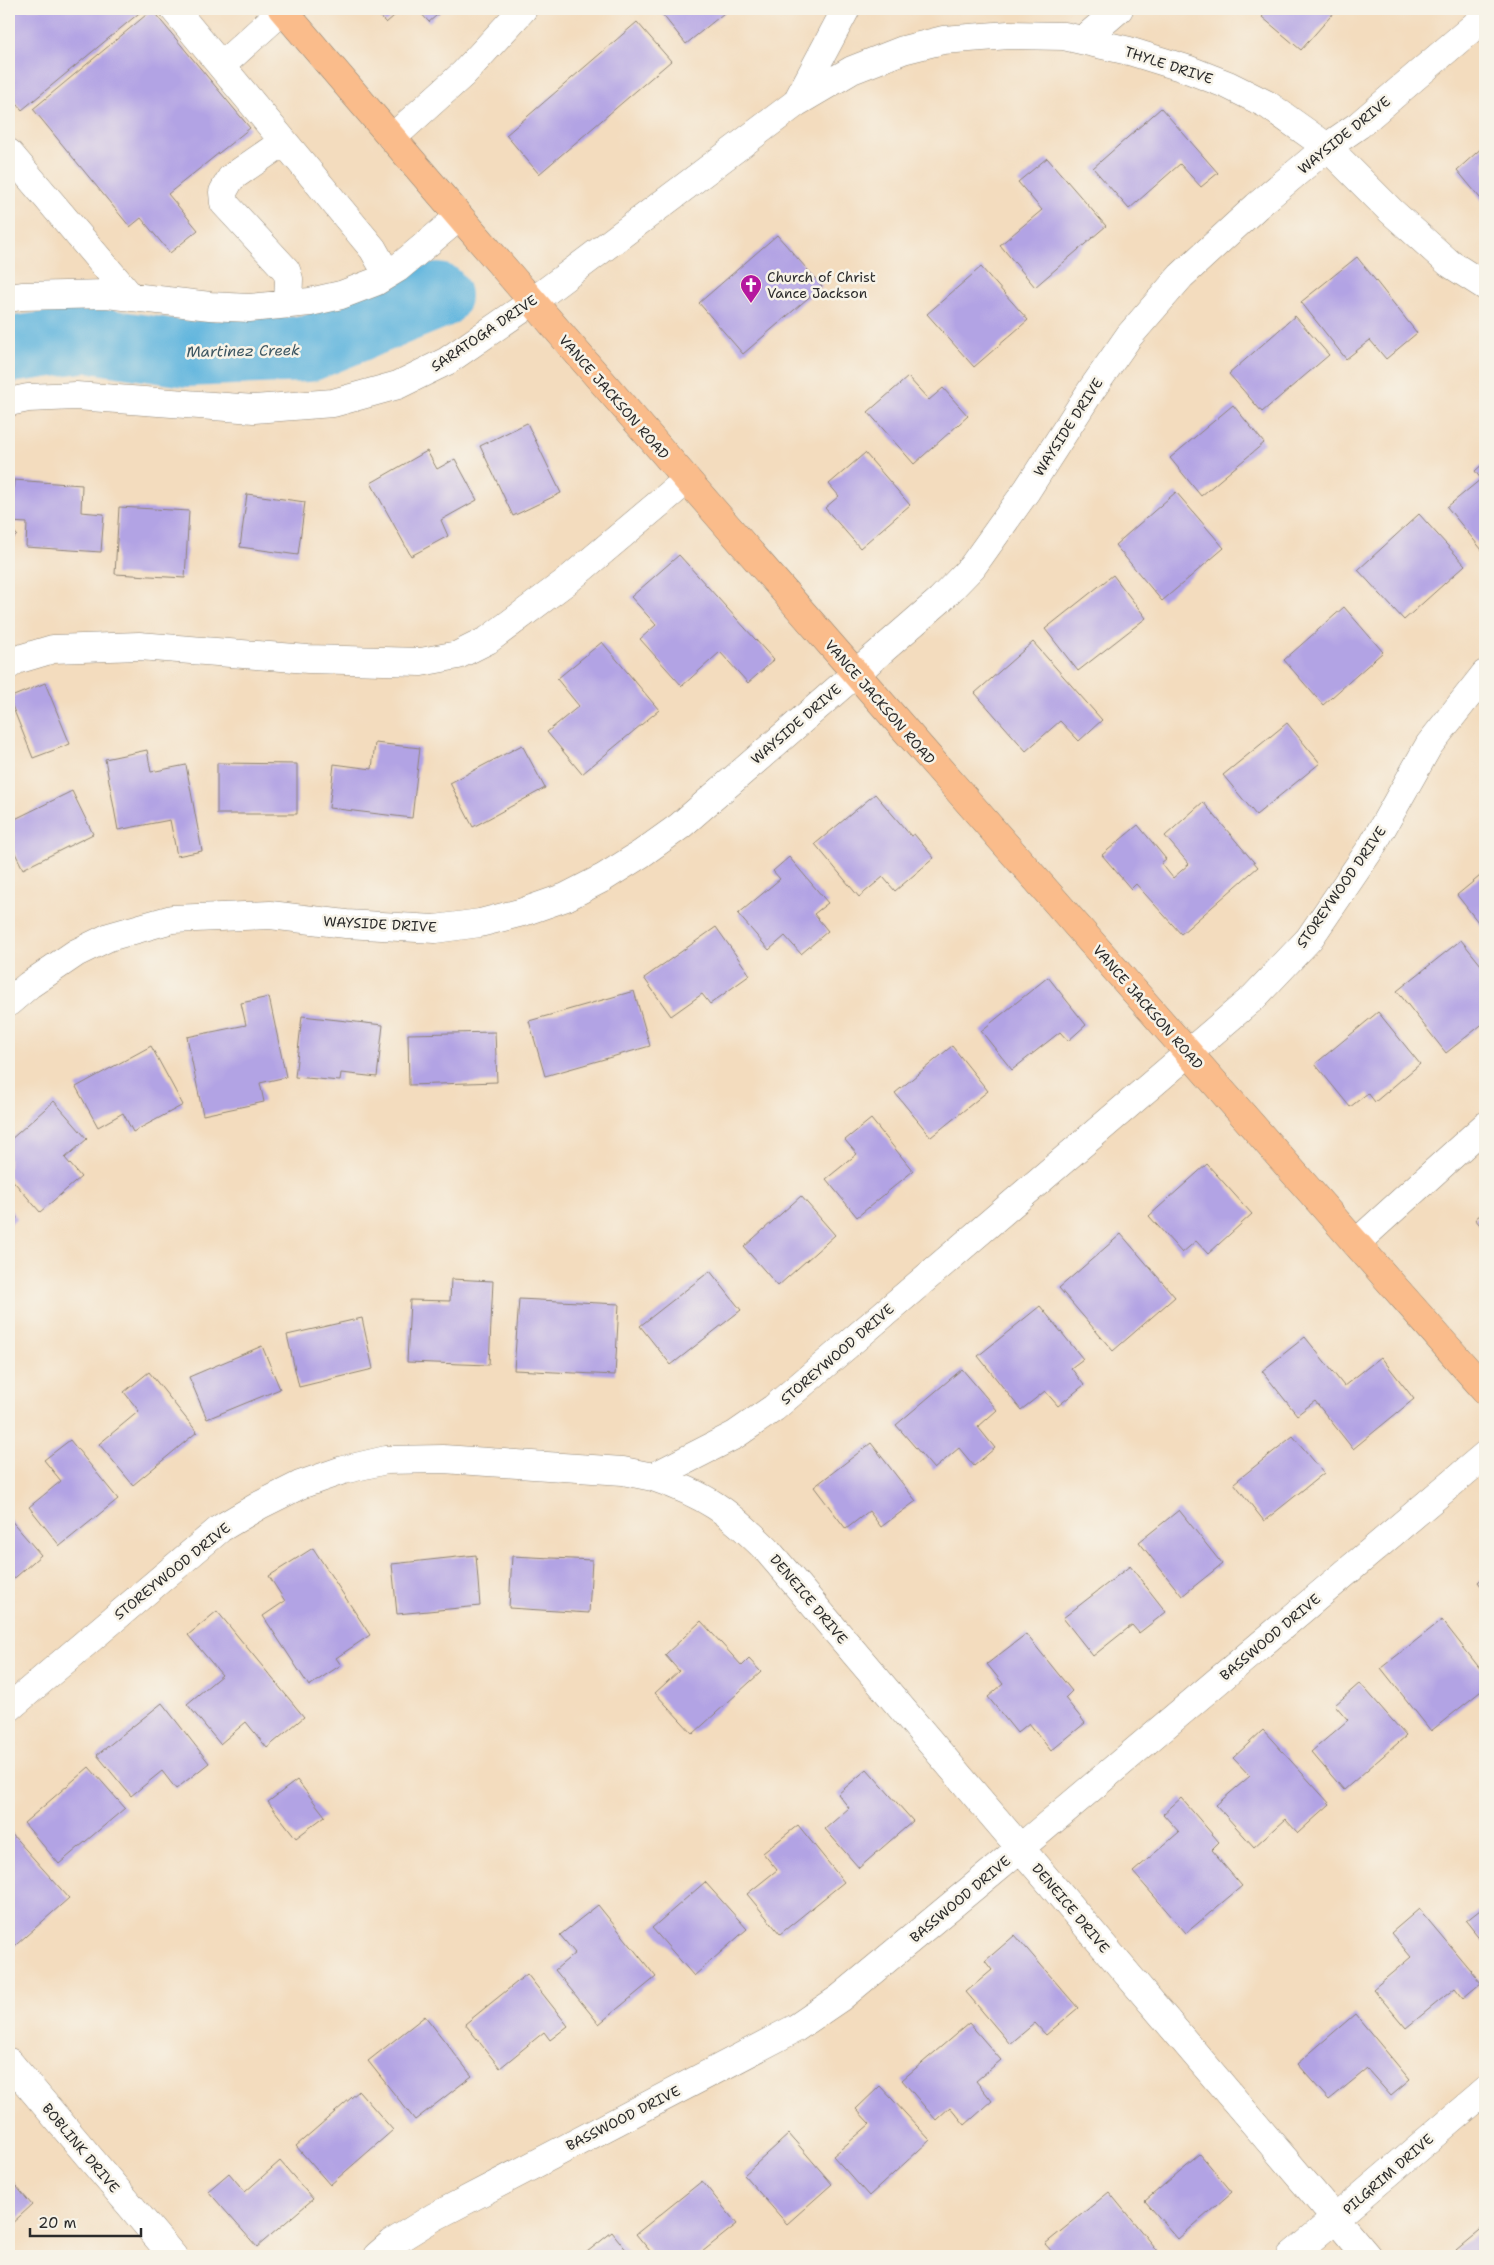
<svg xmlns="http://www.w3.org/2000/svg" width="1494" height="2265" font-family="'Shantell Sans',sans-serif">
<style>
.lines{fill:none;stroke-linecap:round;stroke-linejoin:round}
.river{stroke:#62b6de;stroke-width:66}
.building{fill:#b2a3e4}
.minor-casing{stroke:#8f8474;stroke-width:29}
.major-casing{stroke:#8f8474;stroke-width:29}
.minor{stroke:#fff;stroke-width:28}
.major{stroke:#fabc8b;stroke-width:28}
.labels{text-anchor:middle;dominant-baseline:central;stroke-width:5;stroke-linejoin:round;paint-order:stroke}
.street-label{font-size:14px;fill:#2b2b2b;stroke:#f7f3e8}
.poi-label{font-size:14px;fill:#2b2b2b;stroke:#f7f3e8;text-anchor:start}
.water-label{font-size:15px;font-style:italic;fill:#3c5561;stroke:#f7f3e8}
</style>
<rect width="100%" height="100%" fill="#f7f3e8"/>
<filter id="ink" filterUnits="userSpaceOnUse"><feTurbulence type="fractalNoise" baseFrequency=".02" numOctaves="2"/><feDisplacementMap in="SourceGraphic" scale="10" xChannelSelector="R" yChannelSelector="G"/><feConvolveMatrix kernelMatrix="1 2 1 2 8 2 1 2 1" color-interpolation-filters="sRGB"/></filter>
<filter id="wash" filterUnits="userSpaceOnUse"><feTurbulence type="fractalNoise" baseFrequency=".0096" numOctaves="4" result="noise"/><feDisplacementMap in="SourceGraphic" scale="20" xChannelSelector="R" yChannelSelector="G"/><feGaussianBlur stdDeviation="1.12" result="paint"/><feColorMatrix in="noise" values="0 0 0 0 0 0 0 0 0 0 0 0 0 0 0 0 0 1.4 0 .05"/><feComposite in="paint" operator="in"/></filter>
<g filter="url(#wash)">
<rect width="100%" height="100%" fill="#f3dcbe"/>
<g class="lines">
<!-- river -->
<path class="river" d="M9 350 85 339 188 354 308 349 438 296"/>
</g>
<g id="blocks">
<!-- building -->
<path class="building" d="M9 9H144L22 110 9 94Z
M373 9H402L386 23Z
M417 9H444L429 22Z
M658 9H729L686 44Z
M1269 9H1337L1301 50 1262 17Z
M152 10 250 128 168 194 198 230 170 253 141 218 130 227 33 109Z
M637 22 671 61 539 174 506 135Z
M1161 108 1218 173 1201 187 1180 164 1129 209 1093 168Z
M1485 145V204L1457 170Z
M1047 158 1106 226 1035 287 1000 245 1042 210 1018 182Z
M777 235 822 286 743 354 699 303Z
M1357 257 1417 333 1386 359 1370 340 1346 359 1301 302Z
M981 267 1028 320 974 367 927 314Z
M1295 316 1329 355 1262 412 1229 374Z
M908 377 929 400 943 388 968 416 914 464 868 412Z
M1233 405 1264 443 1201 496 1170 458Z
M527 423 561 493 513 516 480 446Z
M427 451 437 469 455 459 477 500 441 520 448 536 411 556 371 483Z
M865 453 910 505 860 548 825 508 839 496 829 484Z
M1485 462V548L1482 550 1447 507 1481 479 1475 471Z
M14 480 82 485 81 512 104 514 101 552 26 547 27 523 11 522Z
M1176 492 1224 548 1162 601 1115 545Z
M247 494 305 502 298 555 240 547Z
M119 507 189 511 185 578 115 574Z
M1419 514 1465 565 1404 620 1358 570Z
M9 526 17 535 9 542Z
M679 555 774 660 748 683 720 652 682 686 640 639 656 625 631 597Z
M1113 575 1146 618 1078 671 1045 629Z
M1344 607 1383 652 1323 705 1284 660Z
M602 642 659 710 582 774 547 732 579 706 557 679Z
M1033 642 1102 720 1079 741 1060 721 1026 751 975 693Z
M45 683 70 744 33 758 9 698Z
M1287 723 1320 763 1256 815 1223 775Z
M375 743 420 748 412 818 329 808 334 764 372 769Z
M522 745 545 788 473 827 450 783Z
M147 750 151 772 186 765 202 851 177 856 170 820 118 830 105 759Z
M217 763 297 764V814H217Z
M72 791 93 834 23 869 9 841V822Z
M875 794 911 836 914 834 934 858 895 891 883 877 859 897 815 844Z
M1203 802 1258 867 1181 934 1136 884 1131 889 1102 855 1138 825 1166 859 1161 863 1173 878 1189 864 1165 836Z
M789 857 828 903 814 914 828 931 801 954 785 936 769 950 738 914 780 879 773 871Z
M1485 872V931L1457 895Z
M716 927 750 975 710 1004 702 994 671 1016 644 978Z
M1461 940 1485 970V1022L1446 1053 1397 991Z
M1048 977 1086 1025 1068 1041 1060 1032 1012 1070 981 1031Z
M634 991 650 1046 545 1076 529 1021Z
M269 997 286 1077 260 1083 264 1102 203 1115 187 1037 246 1025 241 1003Z
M1378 1012 1420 1064 1375 1102 1368 1093 1350 1107 1315 1064Z
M302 1016 383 1025 377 1077 341 1073 340 1081 295 1077Z
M495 1032 497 1082 409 1085 408 1034Z
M151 1046 183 1105 133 1132 123 1113 98 1127 76 1087Z
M952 1046 988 1091 931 1137 895 1093Z
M54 1101 87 1139 65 1158 81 1177 40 1212 9 1176V1141Z
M871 1119 913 1171 857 1217 826 1179 857 1154 845 1140Z
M1207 1164 1252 1214 1208 1254 1196 1241 1182 1253 1149 1216Z
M801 1196 835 1235 778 1286 744 1247Z
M9 1208 17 1218 9 1225Z
M1485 1211V1231L1475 1219Z
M1121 1234 1175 1297 1113 1351 1059 1288Z
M710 1271 741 1310 671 1365 640 1326Z
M451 1279 493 1281 489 1365 407 1362 410 1300 450 1301Z
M519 1299 619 1304 615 1375 514 1370Z
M1040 1306 1083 1359 1071 1368 1084 1385 1058 1406 1045 1391 1021 1410 978 1356Z
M362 1318 373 1369 299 1387 287 1335Z
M1305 1337 1344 1386 1381 1357 1414 1399 1353 1449 1315 1401 1297 1415 1262 1371Z
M262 1346 280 1389 207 1419 189 1377Z
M962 1369 997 1410 978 1427 995 1448 974 1466 959 1448 934 1469 896 1425Z
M149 1372 197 1432 133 1485 99 1444 139 1411 124 1392Z
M1293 1436 1324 1473 1264 1521 1234 1483Z
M70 1440 118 1499 60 1546 29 1507 61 1481 44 1460Z
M871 1443 916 1501 881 1527 869 1511 846 1529 814 1487Z
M1179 1510 1222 1564 1182 1596 1139 1542Z
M9 1518 41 1555 9 1583Z
M313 1548 370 1635 336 1658 341 1665 309 1686 263 1616 285 1601 269 1576Z
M476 1555 480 1606 397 1614 392 1564Z
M512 1556 592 1560 589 1613 509 1608Z
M1130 1566 1166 1612 1139 1633 1132 1625 1093 1656 1063 1618Z
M1485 1576V1591L1478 1582Z
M217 1611 304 1717 267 1748 246 1722 220 1744 187 1704 222 1675 188 1635Z
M1442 1620 1485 1675V1688L1431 1731 1381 1668Z
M701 1621 742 1666 749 1659 761 1672 693 1734 655 1693 679 1671 665 1655Z
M1026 1634 1072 1691 1065 1698 1085 1723 1051 1751 1029 1723 1017 1733 988 1697 1003 1684 987 1664Z
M1360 1683 1406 1736 1344 1790 1311 1752 1348 1720 1335 1705Z
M162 1703 209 1763 176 1789 162 1771 131 1796 97 1755Z
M1263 1730 1330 1804 1298 1833 1285 1819 1254 1847 1216 1805 1250 1776 1233 1758Z
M89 1767 125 1808 59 1864 24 1823Z
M867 1769 913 1821 859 1868 825 1829 849 1808 838 1794Z
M297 1780 325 1816 296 1838 268 1802Z
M1181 1798 1219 1842 1211 1850 1242 1886 1186 1933 1133 1872 1179 1832 1163 1814Z
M798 1825 844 1882 780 1934 747 1894 777 1870 763 1853Z
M9 1831 69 1898 9 1951Z
M705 1882 747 1929 694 1976 652 1928Z
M598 1905 656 1977 599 2024 555 1970 575 1953 560 1935Z
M1485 1906V1945L1466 1921Z
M1419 1909 1481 1983 1463 1998 1455 1988 1406 2028 1373 1989 1411 1957 1391 1933Z
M1015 1935 1078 2008 1046 2035 1035 2023 1010 2044 966 1992 992 1970 985 1961Z
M527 1974 568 2026 550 2040 544 2032 500 2068 465 2024Z
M1355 2014 1410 2080 1391 2096 1367 2069 1329 2100 1297 2064Z
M425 2016 472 2076 415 2120 368 2061Z
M969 2023 1001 2060 976 2081 992 2101 965 2125 950 2107 936 2120 902 2080Z
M880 2086 930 2140 869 2196 833 2156 870 2124 856 2109Z
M359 2091 393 2130 330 2185 296 2146Z
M789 2134 832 2184 787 2224 744 2175Z
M1200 2154 1232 2192 1178 2239 1145 2201Z
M280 2161 313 2199 257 2247 208 2191 229 2173 245 2192Z
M11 2180 32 2205 9 2226V2183Z
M702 2181 737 2224 697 2256H654L636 2234Z
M1109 2192 1158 2252 1152 2256H1056L1045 2244Z
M1485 2226V2256H1462L1456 2250Z
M612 2232 631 2256H582Z"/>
</g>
</g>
<g filter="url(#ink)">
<use href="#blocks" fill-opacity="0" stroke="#8f8474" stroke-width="1"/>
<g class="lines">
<!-- minor casing -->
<g class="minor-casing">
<path id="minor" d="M174 9 373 249 387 274
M1083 40 1119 9
M222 65 283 10
M796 103 852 70 903 50 943 40 1009 35 1064 36 1129 51 1187 69 1228 85 1268 105 1327 147 1391 211 1449 263 1485 286
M392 138 463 74 523 9
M283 142 231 178 223 192 224 203 286 270 289 279 288 304
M9 153 131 297
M9 298 22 296 107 294 210 306 249 308 310 302 341 295 375 282 398 268 459 217
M9 402 28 398 76 396 254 409 333 403 398 385 447 361 532 302 796 103 846 9
M9 665 16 660 53 649 139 646 308 659 421 662 458 655 488 640 567 581 687 480
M9 1002 29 985 76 953 109 937 172 919 270 915 346 924 435 929 480 923 523 912 566 897 603 878 641 854 680 826 940 600 972 567 1027 490 1092 389 1129 336 1181 276 1257 206 1327 147 1359 125 1485 17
M1356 1243 1485 1126
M653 1477C706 1495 728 1511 767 1550L1367 2256
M9 1708 221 1528 260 1505 300 1485 343 1470 386 1460 443 1459 623 1471 653 1477 735 1435 774 1408 1254 997 1309 939 1371 848 1429 745 1485 674
M9 2062 173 2256
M377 2256 392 2243 434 2217 796 2028 840 1998 999 1866 1485 1455
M1291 2256 1485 2091"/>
</g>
<!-- major casing -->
<g class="major-casing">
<path id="major" d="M282 9C678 474 1082 932 1485 1390"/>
</g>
<!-- minor -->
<use href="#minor" class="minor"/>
<!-- major -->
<use href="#major" class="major"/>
</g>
</g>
<!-- icons -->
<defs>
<g id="church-pin" transform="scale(1.125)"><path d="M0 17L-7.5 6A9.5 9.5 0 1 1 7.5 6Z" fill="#b5179e" stroke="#f7f3e8"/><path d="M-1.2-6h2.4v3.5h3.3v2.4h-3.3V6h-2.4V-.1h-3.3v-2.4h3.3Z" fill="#fff"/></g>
</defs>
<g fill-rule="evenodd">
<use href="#church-pin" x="751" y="285"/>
</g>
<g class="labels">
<!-- street labels -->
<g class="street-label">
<text transform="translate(1169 65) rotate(18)">THYLE DRIVE</text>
<text transform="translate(1344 135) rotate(-39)">WAYSIDE DRIVE</text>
<text transform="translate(484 333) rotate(-34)">SARATOGA DRIVE</text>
<text transform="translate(614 397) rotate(49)">VANCE JACKSON ROAD</text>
<text transform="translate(1068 427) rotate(-57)">WAYSIDE DRIVE</text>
<text transform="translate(880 702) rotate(49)">VANCE JACKSON ROAD</text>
<text transform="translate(796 724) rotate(-41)">WAYSIDE DRIVE</text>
<text transform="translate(1341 887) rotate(-55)">STOREYWOOD DRIVE</text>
<text transform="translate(380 924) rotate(3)">WAYSIDE DRIVE</text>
<text transform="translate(1148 1007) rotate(49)">VANCE JACKSON ROAD</text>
<text transform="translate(837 1354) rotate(-41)">STOREYWOOD DRIVE</text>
<text transform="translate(172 1571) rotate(-39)">STOREYWOOD DRIVE</text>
<text transform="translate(809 1599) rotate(50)">DENEICE DRIVE</text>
<text transform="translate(1270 1637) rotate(-40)">BASSWOOD DRIVE</text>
<text transform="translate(960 1899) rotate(-40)">BASSWOOD DRIVE</text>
<text transform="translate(1071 1908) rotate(50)">DENEICE DRIVE</text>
<text transform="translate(623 2118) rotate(-27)">BASSWOOD DRIVE</text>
<text transform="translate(81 2148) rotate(50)">BOBLINK DRIVE</text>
<text transform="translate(1388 2174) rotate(-41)">PILGRIM DRIVE</text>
</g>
<!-- poi labels -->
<g class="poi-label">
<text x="767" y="277">Church of Christ<tspan x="767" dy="16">Vance Jackson</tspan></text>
</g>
<!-- water labels -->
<g class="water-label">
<text transform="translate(243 351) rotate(-1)">Martinez Creek</text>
</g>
</g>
<!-- margin -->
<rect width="1494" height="2265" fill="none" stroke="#f7f3e8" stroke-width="30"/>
<!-- scale -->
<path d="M30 2228v8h111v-8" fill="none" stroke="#2b2b2b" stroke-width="2.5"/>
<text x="38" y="2228" font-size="15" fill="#2b2b2b" stroke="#f7f3e8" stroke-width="4" paint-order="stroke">20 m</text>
</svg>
